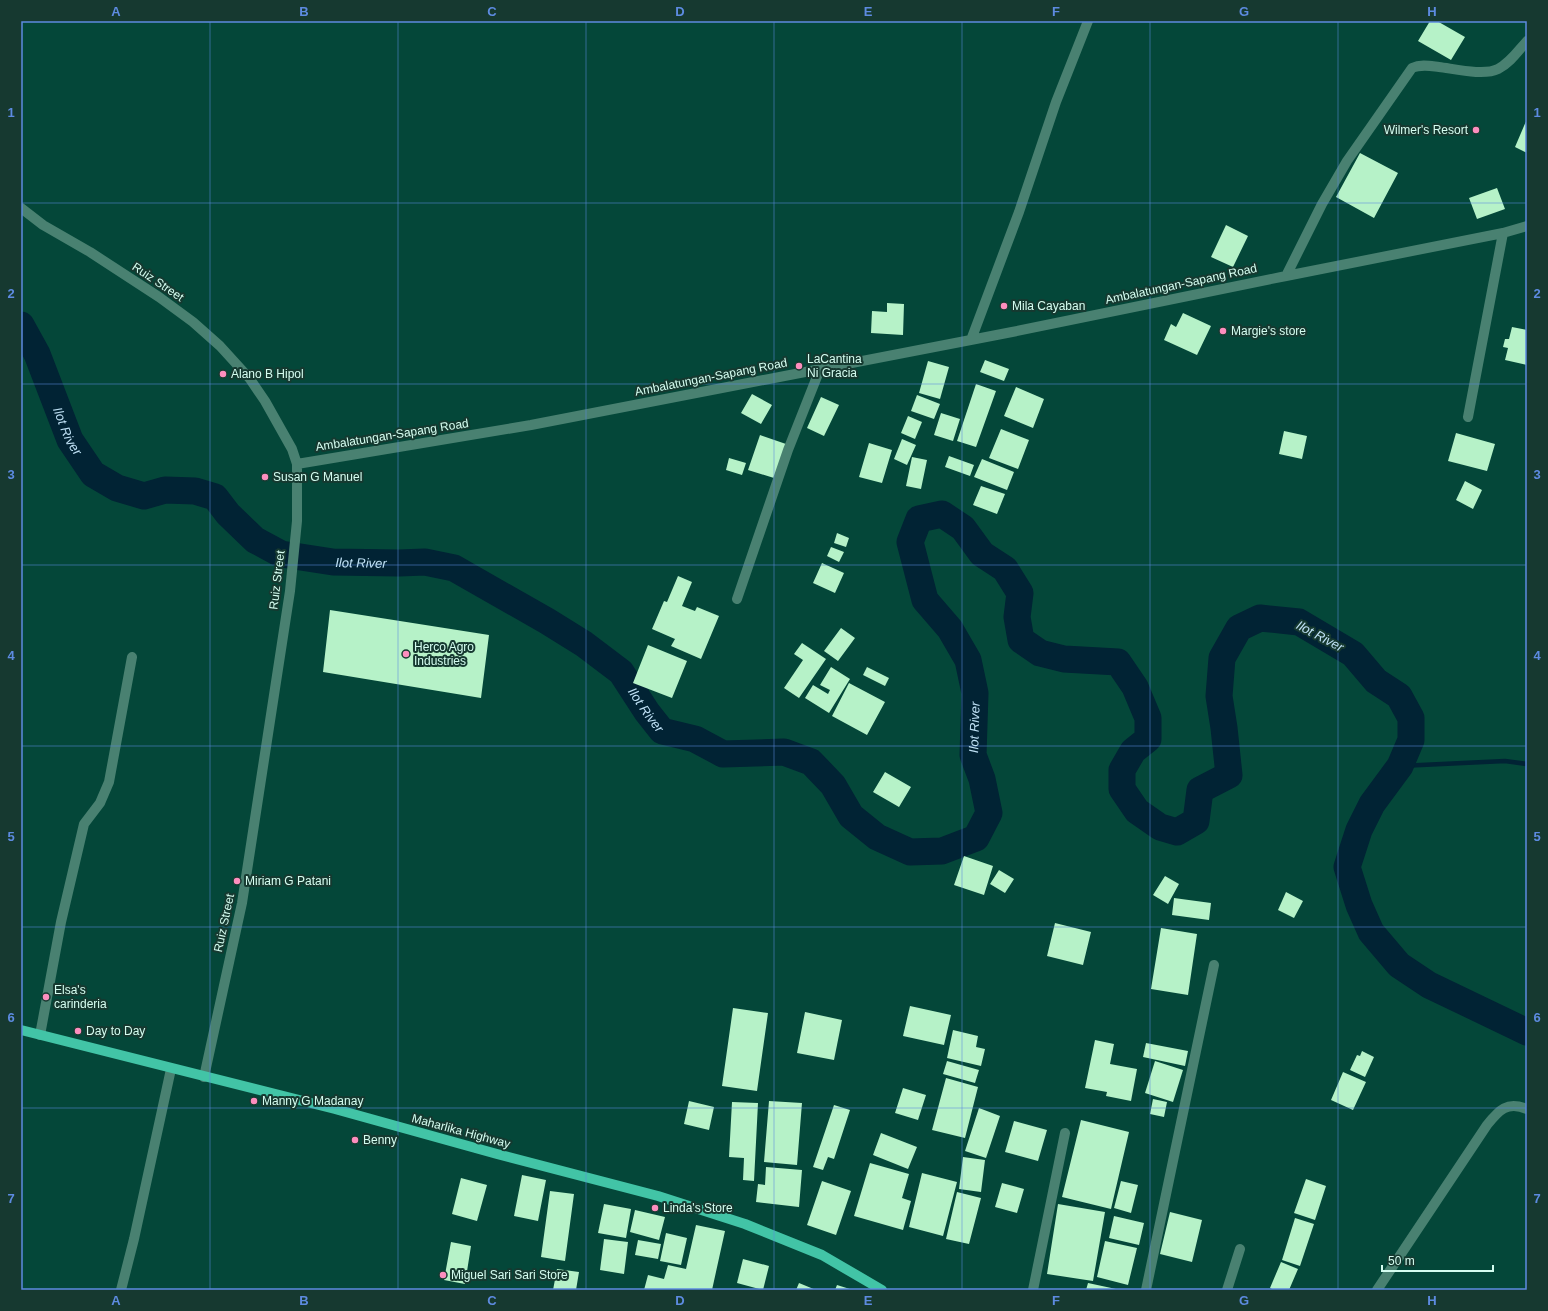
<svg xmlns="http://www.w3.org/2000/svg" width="1548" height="1311" font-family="Helvetica,sans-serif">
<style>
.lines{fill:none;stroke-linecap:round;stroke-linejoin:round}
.stream{stroke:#012334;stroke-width:4.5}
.river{stroke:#012334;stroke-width:27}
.building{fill:#b6f2c8}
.minor{stroke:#498171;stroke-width:10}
.major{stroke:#42c4a6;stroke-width:10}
.grid{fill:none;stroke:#5d8be0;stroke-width:1;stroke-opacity:0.55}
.poi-dot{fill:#fd8ebe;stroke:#163930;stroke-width:1.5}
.labels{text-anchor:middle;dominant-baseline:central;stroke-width:4;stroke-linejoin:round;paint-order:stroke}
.poi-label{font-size:12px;fill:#d5fdf0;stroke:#163930;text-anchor:start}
.street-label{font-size:12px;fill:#d5fdf0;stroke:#163930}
.water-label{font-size:13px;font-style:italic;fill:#bfe1f5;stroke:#163930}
.neatline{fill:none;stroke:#5d8be0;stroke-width:1.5}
.grid-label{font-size:13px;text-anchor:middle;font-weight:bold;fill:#5d8be0}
</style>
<rect width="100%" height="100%" fill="#044739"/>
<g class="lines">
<!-- stream -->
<path class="stream" d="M1400 766 1505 761 1527 764"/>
<!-- river -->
<path class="river" id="s1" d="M21 325 37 354 70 440 93 474 117 488 144 496 165 490 195 491 215 497 228 514 255 540 281 554 333 562 399 563 425 562 454 568 547 621 584 644 621 672 647 712 662 731 695 739 723 754 784 752 811 762 833 785 851 816 877 837 910 852 942 851 976 838 989 813 982 779 973 755 975 693 968 660 950 629 925 600 910 542 919 519 942 514 963 528 982 554 1005 569 1020 593 1017 617 1021 640 1040 653 1064 659 1118 662 1135 687 1148 718V739L1133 751 1122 770V789L1137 811 1160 827 1177 832 1196 821 1200 790 1229 775 1224 728 1219 696 1222 658 1239 628 1260 618 1299 622 1353 654 1376 681 1399 696 1411 718V740L1400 766 1372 804 1359 830 1347 867 1359 905 1371 932 1399 965 1429 985 1527 1032"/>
</g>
<!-- building -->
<path class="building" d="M1430 21H1437L1465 37 1451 60 1418 41Z
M1527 119V153L1515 147Z
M1360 153 1398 173 1374 218 1336 197Z
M1497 188 1505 209 1477 219 1469 198Z
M1226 225 1248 236 1233 267 1211 257Z
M887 303 904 304 903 335 871 333 872 311 887 312Z
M1183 313 1211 326 1197 355 1164 340 1171 324 1176 327Z
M1512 327 1527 330V365L1505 360 1508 348 1503 347 1505 339H1509Z
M985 360 1009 369 1004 381 980 372Z
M928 361 949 367 940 399 919 393Z
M976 384 996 391 976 447 957 441Z
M1016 387 1044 399 1033 428 1004 416Z
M752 394 772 405 761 424 741 413Z
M917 395 940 404 934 419 911 411Z
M821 397 839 405 824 436 807 428Z
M941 413 960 419 953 441 934 435Z
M908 416 922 422 915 439 901 433Z
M1001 429 1029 440 1018 469 989 458Z
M1284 431 1307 436 1302 459 1279 454Z
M1456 433 1495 444 1487 471 1448 461Z
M760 435 786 444 774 478 748 470Z
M902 439 916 445 907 465 894 459Z
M869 443 892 450 882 483 859 477Z
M949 456 974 465 970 476 945 467Z
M912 457 927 460 921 489 906 486Z
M729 458 746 463 742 475 726 470Z
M982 459 1014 472 1007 490 974 477Z
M1465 481 1482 490 1473 509 1456 500Z
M981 486 1005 494 997 514 973 505Z
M837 533 849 538 846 547 834 543Z
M831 547 844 552 839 562 827 556Z
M822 563 844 573 835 593 813 583Z
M678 576 692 582 682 606 695 611 697 607 719 616 701 659 671 646 675 639 652 629 664 601 667 602Z
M330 610 489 635 481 698 323 672Z
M841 628 855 638 838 661 824 651Z
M802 643 826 659 799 698 784 688 803 660 794 654Z
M648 645 687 661 672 698 633 683Z
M831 667 850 679 829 713 805 698 813 685 828 694 830 690 820 685Z
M867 667 889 678 885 686 863 675Z
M849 683 885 702 867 735 832 716Z
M885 772 911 787 899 807 873 792Z
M964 856 993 866 984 895 954 885Z
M999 870 1014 879 1005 893 990 884Z
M1165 876 1179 884 1168 904 1153 895Z
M1286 892 1303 901 1294 918 1278 910Z
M1174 898 1211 903 1209 920 1172 915Z
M1055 923 1091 932 1083 965 1047 956Z
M1161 928 1197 934 1188 995 1151 989Z
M910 1006 951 1015 944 1045 903 1036Z
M733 1008 768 1013 757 1091 722 1086Z
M805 1012 842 1020 834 1060 797 1053Z
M953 1030 978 1036 976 1047 985 1049 981 1066 947 1058Z
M1095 1040 1114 1044 1110 1064 1137 1069 1131 1101 1106 1096 1107 1092 1085 1088Z
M1146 1043 1188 1051 1185 1066 1143 1057Z
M1362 1051 1374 1057 1365 1077 1350 1070 1357 1055 1360 1056Z
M947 1061 979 1070 975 1083 943 1074Z
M1155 1061 1183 1070 1173 1102 1145 1093Z
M1343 1072 1366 1082 1353 1110 1331 1100Z
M946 1078 978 1087 965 1138 932 1130Z
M903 1088 926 1095 918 1120 895 1113Z
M1153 1099 1167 1102 1164 1117 1150 1114Z
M689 1101 714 1107 709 1130 684 1124Z
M769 1101 802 1103 797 1165 764 1162Z
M732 1102 758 1103 754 1181 743 1180 744 1158 729 1157Z
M834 1105 850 1110 834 1159 828 1157 823 1170 813 1167Z
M979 1108 1000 1116 986 1158 965 1151Z
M1081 1120 1129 1132 1111 1209 1062 1197Z
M1014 1121 1047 1130 1038 1161 1005 1152Z
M881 1133 917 1147 908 1169 873 1155Z
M963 1157 985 1160 981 1192 959 1189Z
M870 1163 909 1174 902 1198 911 1201 903 1230 854 1216Z
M766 1167 802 1170 799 1207 756 1202 758 1184 765 1185Z
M922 1173 957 1182 943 1236 909 1227Z
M522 1175 546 1180 538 1221 514 1216Z
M461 1178 487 1185 477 1221 452 1214Z
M1306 1179 1326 1186 1315 1220 1294 1213Z
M822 1181 851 1191 836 1235 807 1225Z
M1121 1181 1138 1185 1131 1213 1114 1208Z
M1002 1183 1024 1189 1017 1213 995 1207Z
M550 1191 574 1194 565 1261 541 1257Z
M957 1192 981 1198 969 1244 946 1239Z
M604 1204 631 1209 626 1238 598 1233Z
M1058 1204 1105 1212 1093 1281 1047 1274Z
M635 1210 665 1217 659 1240 630 1232Z
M1170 1212 1202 1220 1192 1262 1160 1254Z
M1114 1216 1144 1223 1139 1245 1109 1238Z
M1295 1218 1314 1224 1300 1266 1282 1260Z
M696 1225 725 1231 712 1290H644L648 1275 664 1279 668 1265 686 1269Z
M666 1233 687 1238 681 1265 660 1261Z
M604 1239 628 1242 624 1274 600 1270Z
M638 1240 661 1244 658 1259 635 1255Z
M1105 1241 1137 1248 1128 1285 1097 1277Z
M451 1242 471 1246 465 1284 444 1280Z
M743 1259 769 1266 763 1290 737 1283Z
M1281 1262 1298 1269 1289 1290H1274L1270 1288Z
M557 1269 579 1272 576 1290H553Z
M799 1283 816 1290H796Z
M1088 1283 1116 1289V1290H1086Z
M837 1285 853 1290H835Z"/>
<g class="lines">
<!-- minor -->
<path class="minor" d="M21 208 43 225 90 252 159 297 193 322 220 346 250 379 265 401 292 449 297 464V521L290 591 242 903 204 1077
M1286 276 1322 204 1347 161 1412 68C1421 64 1430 66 1439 67 1455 69 1484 76 1498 69 1510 63 1518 51 1527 41
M971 340 1019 212 1056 102 1088 21
M1468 417 1503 233
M297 464 531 425 1012 332 1286 276 1503 233 1527 226
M737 599 788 450 820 369
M40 1035 61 922 84 824 100 803 109 782 132 657
M121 1290 134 1239 171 1069
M1033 1290 1065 1133
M1146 1290 1214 965
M1227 1290 1240 1249
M1377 1290 1487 1125C1499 1110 1507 1101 1527 1109"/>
<!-- major -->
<path class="major" d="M21 1030 335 1109 497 1154 658 1196 745 1224 822 1255 882 1290"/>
</g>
<!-- grid -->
<path class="grid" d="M210 21V1290M398 21V1290M586 21V1290M774 21V1290M962 21V1290M1150 21V1290M1338 21V1290M21 203H1527M21 384H1527M21 565H1527M21 746H1527M21 927H1527M21 1108H1527"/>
<!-- markers -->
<g class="poi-dot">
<circle cx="1476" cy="130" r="4"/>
<circle cx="1004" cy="306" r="4"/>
<circle cx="1223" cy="331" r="4"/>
<circle cx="799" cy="366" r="4"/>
<circle cx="223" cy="374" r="4"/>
<circle cx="265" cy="477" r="4"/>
<circle cx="406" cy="654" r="4"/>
<circle cx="237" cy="881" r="4"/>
<circle cx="46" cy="997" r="4"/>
<circle cx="78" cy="1031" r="4"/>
<circle cx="254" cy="1101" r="4"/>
<circle cx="355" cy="1140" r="4"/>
<circle cx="655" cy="1208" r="4"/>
<circle cx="443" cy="1275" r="4"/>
</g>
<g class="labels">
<!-- poi labels -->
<g class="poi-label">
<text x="1468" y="130" text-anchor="end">Wilmer's Resort</text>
<text x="1012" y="306">Mila Cayaban</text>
<text x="1231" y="331">Margie's store</text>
<text x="807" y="359">LaCantina<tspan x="807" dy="14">Ni Gracia</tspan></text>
<text x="231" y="374">Alano B Hipol</text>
<text x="273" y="477">Susan G Manuel</text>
<text x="414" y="647">Herco Agro<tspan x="414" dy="14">Industries</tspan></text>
<text x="245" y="881">Miriam G Patani</text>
<text x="54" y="990">Elsa's<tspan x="54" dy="14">carinderia</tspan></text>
<text x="86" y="1031">Day to Day</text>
<text x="262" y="1101">Manny G Madanay</text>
<text x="363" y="1140">Benny</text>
<text x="663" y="1208">Linda's Store</text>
<text x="451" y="1275">Miguel Sari Sari Store</text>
</g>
<!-- street labels -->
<g class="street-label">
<text transform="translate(158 282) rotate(34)">Ruiz Street</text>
<text transform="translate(1181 284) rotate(-12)">Ambalatungan-Sapang Road</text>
<text transform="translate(711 377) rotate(-11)">Ambalatungan-Sapang Road</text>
<text transform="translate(392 435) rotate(-9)">Ambalatungan-Sapang Road</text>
<text transform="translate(277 580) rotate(-83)">Ruiz Street</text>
<text transform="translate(224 923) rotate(-78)">Ruiz Street</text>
<text transform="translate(461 1131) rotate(15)">Maharlika Highway</text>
</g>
<!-- water labels -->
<g class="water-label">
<text stroke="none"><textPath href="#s1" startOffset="116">Ilot River</textPath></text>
<text stroke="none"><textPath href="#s1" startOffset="464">Ilot River</textPath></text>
<text transform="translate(1320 636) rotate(28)">Ilot River</text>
<text stroke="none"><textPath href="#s1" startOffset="800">Ilot River</textPath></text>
<text stroke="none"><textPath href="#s1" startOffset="1304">Ilot River</textPath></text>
</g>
</g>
<!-- border -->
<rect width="1548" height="1311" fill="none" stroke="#163930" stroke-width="44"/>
<!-- scale -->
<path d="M1382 1265v6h111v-6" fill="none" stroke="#d5fdf0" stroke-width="2"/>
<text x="1388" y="1265" font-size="12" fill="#d5fdf0" stroke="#163930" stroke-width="3" paint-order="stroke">50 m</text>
<rect x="22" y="22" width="1504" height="1267" class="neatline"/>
<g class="grid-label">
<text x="116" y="16">A</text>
<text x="304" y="16">B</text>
<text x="492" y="16">C</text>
<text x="680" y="16">D</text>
<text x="868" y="16">E</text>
<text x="1056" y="16">F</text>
<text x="1244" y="16">G</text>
<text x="1432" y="16">H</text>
<text x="11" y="117">1</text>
<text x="1537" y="117">1</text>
<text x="11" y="298">2</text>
<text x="1537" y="298">2</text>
<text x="11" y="479">3</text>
<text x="1537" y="479">3</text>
<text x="11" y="660">4</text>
<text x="1537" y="660">4</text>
<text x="11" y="841">5</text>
<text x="1537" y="841">5</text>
<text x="11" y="1022">6</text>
<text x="1537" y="1022">6</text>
<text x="11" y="1203">7</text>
<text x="1537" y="1203">7</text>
<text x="116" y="1305">A</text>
<text x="304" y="1305">B</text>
<text x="492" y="1305">C</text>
<text x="680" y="1305">D</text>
<text x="868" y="1305">E</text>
<text x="1056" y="1305">F</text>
<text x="1244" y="1305">G</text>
<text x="1432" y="1305">H</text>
</g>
</svg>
